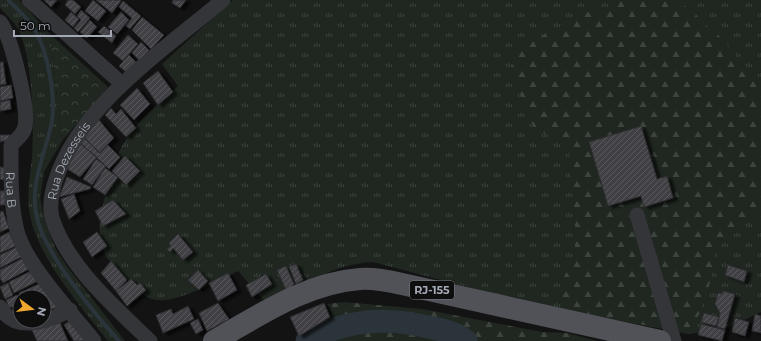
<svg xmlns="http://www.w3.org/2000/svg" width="761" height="341" font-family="Montserrat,sans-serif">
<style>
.grass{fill:url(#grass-tufts)}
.forest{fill:url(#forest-firs)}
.park{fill:url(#park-crowns)}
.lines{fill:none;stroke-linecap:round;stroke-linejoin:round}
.stream{stroke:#2b343a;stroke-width:4}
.river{stroke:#2b343a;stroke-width:23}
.building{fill:url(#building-hatch);stroke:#2d2d30;filter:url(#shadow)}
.street{stroke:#343539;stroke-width:15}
.primary{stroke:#505258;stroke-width:22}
.labels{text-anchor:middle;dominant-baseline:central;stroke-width:4;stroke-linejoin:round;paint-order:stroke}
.shield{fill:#0e0e0f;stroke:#777b83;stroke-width:1}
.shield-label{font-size:11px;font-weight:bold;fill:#a4aab5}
.street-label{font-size:12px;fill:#a4aab5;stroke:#0e0e0f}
</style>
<defs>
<pattern id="grass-tufts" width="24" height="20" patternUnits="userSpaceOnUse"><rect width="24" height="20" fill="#1f2720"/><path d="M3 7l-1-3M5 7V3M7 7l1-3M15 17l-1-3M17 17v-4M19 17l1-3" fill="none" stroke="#3d443e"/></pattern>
<pattern id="forest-firs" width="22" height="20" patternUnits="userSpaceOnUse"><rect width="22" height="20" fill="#1f2720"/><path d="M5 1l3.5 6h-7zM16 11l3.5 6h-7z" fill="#3d443e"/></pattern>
<pattern id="park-crowns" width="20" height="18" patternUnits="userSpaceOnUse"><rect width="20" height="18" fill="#1f2720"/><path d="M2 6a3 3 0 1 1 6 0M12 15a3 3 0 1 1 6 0" fill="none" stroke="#3d443e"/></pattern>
<pattern id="building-hatch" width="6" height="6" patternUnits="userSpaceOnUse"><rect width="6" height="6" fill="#3f4044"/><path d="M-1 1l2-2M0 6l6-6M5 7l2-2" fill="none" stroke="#58595d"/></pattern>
<filter id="shadow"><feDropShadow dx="4.5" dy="2.5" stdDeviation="1" flood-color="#0009"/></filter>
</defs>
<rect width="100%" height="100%" fill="#131314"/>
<!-- grass -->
<path class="grass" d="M0 0H19L50 34 62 141 44 172 40 197 44 219 55 248 66 265 125 341H108C81 307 38 258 30 215 26 196 30 177 32 158 34 126 33 57 18 29 14 21 6 15 0 8Z
M233 0H761V312L729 327 689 334 594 316 467 287 373 262C333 264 301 286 267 304L238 271C217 280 171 308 149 298 137 292 117 268 107 258 92 232 103 202 112 175 115 164 118 151 125 141 138 120 160 103 178 86L162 64Z"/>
<!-- forest -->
<path class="forest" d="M619 0 677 1 694 12 703 23 723 39 761 90V217C753 217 746 223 739 228 708 249 716 259 708 291 704 306 696 320 689 334L560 308 564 277 572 262 575 246V225L569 152 561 142 535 128 529 120 524 100 519 93 512 67 516 54 538 38 558 28 571 18 583 12 597 13 606 12Z
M344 302 422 309 542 332 567 333 597 341H477L451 325 438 320 395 314 371 313 349 318 302 337 333 318 327 304Z
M389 329C410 330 435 329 452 341H320L350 333Z"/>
<!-- park -->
<path class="park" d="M50 34 108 87 62 141Z"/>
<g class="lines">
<!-- stream -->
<path class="stream" d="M8 0C18 10 29 19 36 32 48 53 57 102 51 126 44 156 29 187 37 218 45 254 94 313 119 341"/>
<!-- river -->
<path class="river" d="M307 341C347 319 386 317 429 327 442 330 455 332 466 341"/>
</g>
<!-- building -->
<path class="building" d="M44 0H57L51 7Z
M68 0H73L81 7 75 14 65 5Z
M93 0 106 11 98 21 85 11Z
M96 0H120L121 1 112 13Z
M173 0H186L180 8 172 3Z
M123 1 141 16 130 29 126 26 132 18 119 7Z
M81 10 90 18 78 32 74 28 81 20 77 16Z
M71 12 79 19 73 27 65 20Z
M121 12 129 20 117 34 108 27Z
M142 17 164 35 151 49 132 30Z
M90 20 97 27 87 38 80 32Z
M104 26 116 36 112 43 98 32Z
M128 35 138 44 123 61 113 53Z
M141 42 149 50 139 60 132 53Z
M129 55 136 62 126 72 119 66Z
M0 62H3L6 84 0 85Z
M158 71 173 92 158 105 143 83Z
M11 85 13 98 0 101V87Z
M137 88 150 104 134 120 120 105Z
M10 100 11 109 0 111V102Z
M111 108 116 114 121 109 136 128 126 137 105 115Z
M99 120 114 138 99 153 84 137Z
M641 126 657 179 667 176 673 198 644 207 641 196 608 206 589 142Z
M0 135H10V139L0 142Z
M82 136 100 153 108 145 120 157 109 169 78 141Z
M78 142 97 157 80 177 64 167Z
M125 156 140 171 126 185 112 171Z
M96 159 106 166 92 185 83 179Z
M0 167 7 168 4 180 0 179Z
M105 168 118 177 105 195 93 187Z
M67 177 91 187 90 189 59 197Z
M0 191H6L5 205H0Z
M74 194 80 211 69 219 61 199Z
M113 200 126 214 103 226 95 211Z
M3 211 9 228 0 232V212Z
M9 232 16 246 0 253V237Z
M97 232 107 246 92 257 83 242Z
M178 234 193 252 183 260 173 248 170 252 167 249 171 246 169 243Z
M17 247 21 257 0 268V255Z
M23 258 29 269 3 283 0 278V270Z
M111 261 127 280 116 291 101 273Z
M296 264 303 280 296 284 289 267Z
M728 265 747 271 744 282 725 275Z
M286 266 294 284 286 290 277 270Z
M198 270 208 281 199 290 188 280Z
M29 272 38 281 14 293 9 282Z
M228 273 237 290 218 301 209 283Z
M266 274 272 284 252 297 246 285Z
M131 279 137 285 140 283 146 290 127 306 116 291Z
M8 283 13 295 5 299 0 287Z
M41 283 63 307 44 310V297H22L19 293Z
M723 291 735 294 725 329 717 327 720 313 715 304 718 293 722 294Z
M17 295 20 303 9 308 6 300Z
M218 303 229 319 207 331 199 313Z
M324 303 330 317 299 336 290 317Z
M188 306 194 319 163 333 156 315 171 309 173 314Z
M704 313 719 317 716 326 701 322Z
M755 314 761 316V333L752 331Z
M735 318 749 322 745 336 732 332Z
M198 319 203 330 196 334 190 323Z
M71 320 88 341H74L64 325Z
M60 323 68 341H37L31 328Z
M701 324 725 330 722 341 698 335Z"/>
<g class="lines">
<!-- street -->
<g class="street">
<path d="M29 0 121 83"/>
<path id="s1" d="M0 22C11 36 29 108 25 126 24 134 17 139 11 145 11 173 10 203 17 231 26 265 71 312 94 341"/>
<path d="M637 215 674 341"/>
<path d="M0 307C16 334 49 321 70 310"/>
<path id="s2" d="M150 341C115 307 67 266 52 218 49 206 52 191 56 179 81 104 164 50 223 0"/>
</g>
<!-- primary -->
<path class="primary" d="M214 341C260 315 306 283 360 279 374 278 388 281 402 284L660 341"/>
</g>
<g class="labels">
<!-- shield labels -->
<rect class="shield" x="410" y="281" width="44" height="18" rx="3"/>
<g class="shield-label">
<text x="432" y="290">RJ-155</text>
</g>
<!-- street labels -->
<g class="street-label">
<text stroke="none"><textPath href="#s2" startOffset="220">Rua Dezesseis</textPath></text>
<text stroke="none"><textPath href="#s1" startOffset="177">Rua B</textPath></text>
</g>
</g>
<!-- north arrow -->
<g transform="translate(32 309) rotate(105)"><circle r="19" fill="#0e0e0f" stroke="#4a4c51"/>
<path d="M0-3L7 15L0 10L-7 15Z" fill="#f1a82e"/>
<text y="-6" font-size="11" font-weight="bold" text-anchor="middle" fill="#a4aab5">N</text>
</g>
<!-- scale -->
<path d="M14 30v6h97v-6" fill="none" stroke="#a4aab5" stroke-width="2"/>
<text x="20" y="30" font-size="12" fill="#a4aab5" stroke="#0e0e0f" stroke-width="3" paint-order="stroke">50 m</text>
</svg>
